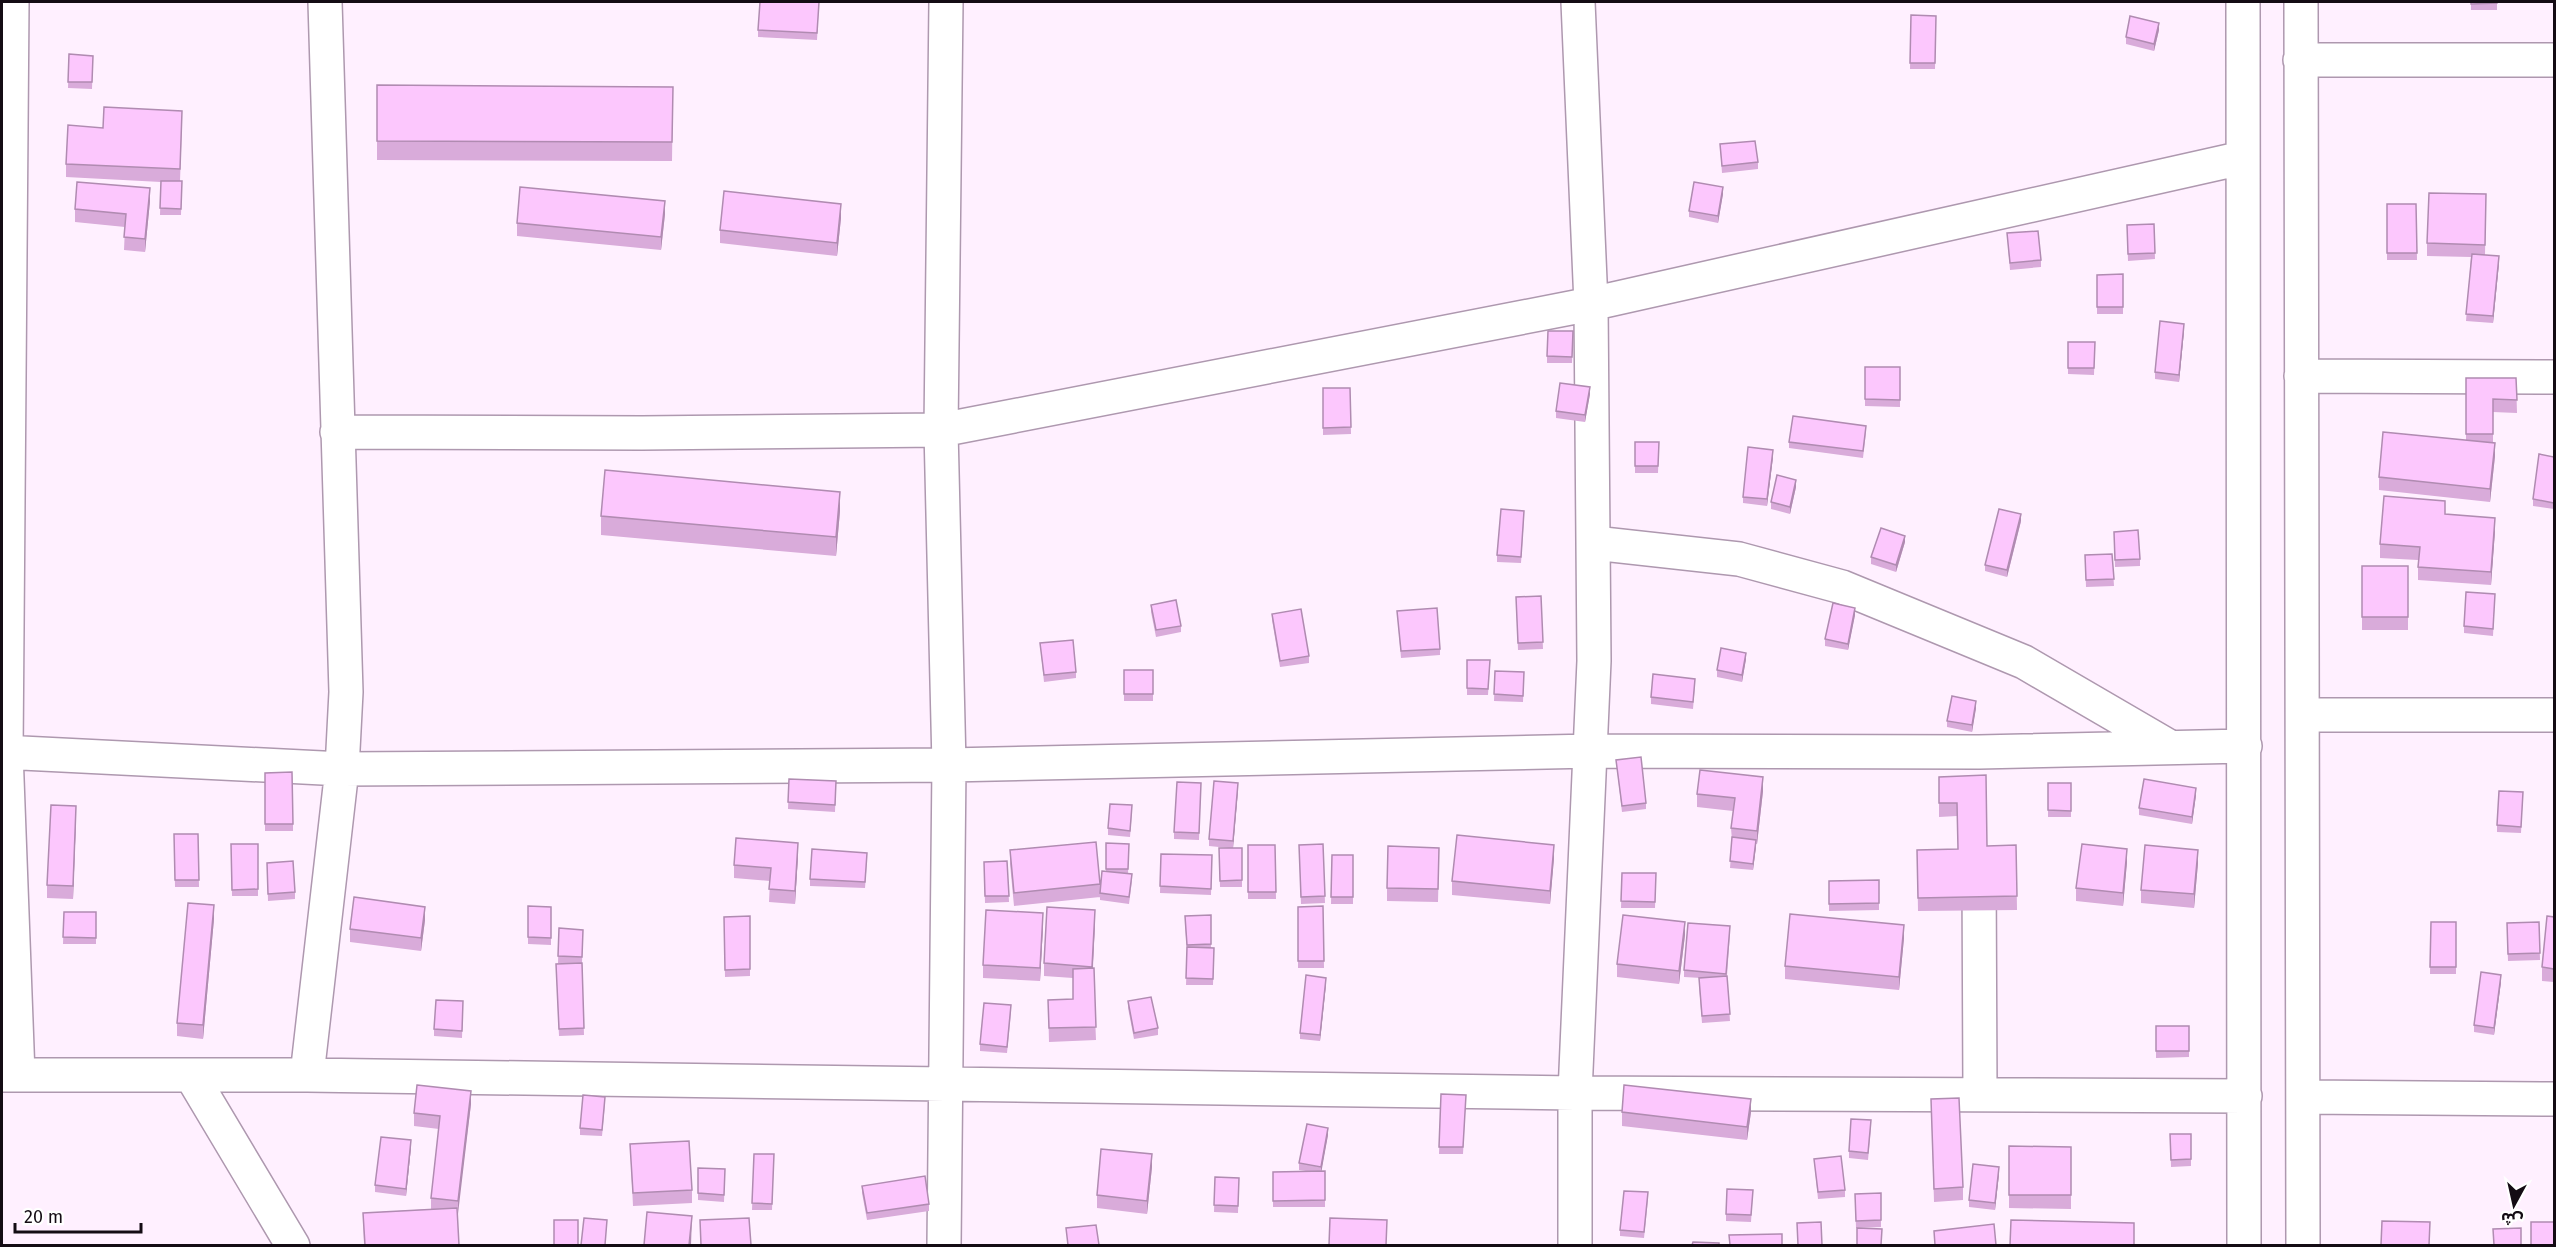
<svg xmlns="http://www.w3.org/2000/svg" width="2556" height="1247" font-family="'Fira Sans','Noto Sans Arabic',sans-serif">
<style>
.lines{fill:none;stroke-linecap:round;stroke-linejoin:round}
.minor-casing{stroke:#ae98af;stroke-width:36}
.minor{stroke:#fff;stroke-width:33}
.wall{fill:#d9abda}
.shaded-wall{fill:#b08bb1}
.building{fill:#fcc7fd;stroke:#b08bb1;stroke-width:1.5}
</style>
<rect width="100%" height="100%" fill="#fff0ff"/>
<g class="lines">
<!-- minor casing -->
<g class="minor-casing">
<path id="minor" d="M12 2 6 752 18 1075
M2243 2 2244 1246
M2301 2 2303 1246
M2300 60H2554
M2301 376 2554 377
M337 432 642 433 941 430 1591 304 2242 158
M1594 543 1739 559 1842 587 2024 662 2170 747
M2303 715H2554
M2 752 342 769 949 765 1592 751 1979 752 2245 746
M1979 866 1980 1095
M2 1075H307L1575 1093 2245 1096
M191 1075 293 1246
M307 1075 342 769 346 692 325 2
M2304 1097 2554 1099
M944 1246 949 765 941 430 946 2
M1575 1246V1093L1594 661 1591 304 1578 2"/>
</g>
<!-- minor -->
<use href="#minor" class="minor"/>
</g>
<!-- wall -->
<path class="wall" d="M819 2 817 40 758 37V30Z
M2471 2 2497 3V10H2471Z
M1911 15 1936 16 1935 69H1910Z
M2159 30 2154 51 2126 44V37Z
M69 54 93 56 92 89 68 88Z
M377 85 673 87 672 161 377 160Z
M182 124 180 181H182L181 215H160L161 182 66 177V164L103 128Z
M1720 144 1758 162V169L1722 173Z
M1723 194 1718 223 1689 217V211Z
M2486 194 2485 255 2499 263 2493 323 2466 321 2471 257 2427 256V243Z
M150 201 145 252 124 250 125 227 75 222V209Z
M2387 204H2416L2417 260H2387Z
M665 214 661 250 517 236V223Z
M841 218 837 256 720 243V230Z
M2154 224 2155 259 2128 261 2127 225Z
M2007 233 2041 260V267L2010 270Z
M2123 274V314H2097V275Z
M1573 331 1572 363H1547V356Z
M2184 331 2179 382 2155 379V372Z
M2068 342H2095L2094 375 2068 374Z
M1900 367V407L1865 406V399Z
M2466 378H2516L2517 413 2493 412V443L2495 456 2490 502 2379 490V477L2466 440Z
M1323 388H1350L1351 434 1323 435Z
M1590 394 1585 422 1556 418V411Z
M1866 432 1863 458 1789 448V442Z
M1635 442H1659L1658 473H1635Z
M1773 457 1767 506 1743 503V497Z
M2554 457V509L2533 506V499Z
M1796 487 1790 514 1771 509V502Z
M840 511 836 556 601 535V516Z
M2445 514 2495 531 2491 585 2418 580V560L2380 558V544Z
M1524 518 1521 563 1497 562V555Z
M2021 521 2007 577 1985 571V565Z
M2114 532 2140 559V566L2115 567Z
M1905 542 1896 572 1871 564V557Z
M2112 554 2114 586 2086 587 2085 555Z
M2362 566H2408V630H2362Z
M2495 594 2493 636 2464 633V626Z
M1541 596 1543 649 1518 650 1516 597Z
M1151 605 1181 626V632L1156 637 1151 612Z
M1397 611 1440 649V655L1401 658Z
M1272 614 1309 656V663L1280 667 1272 620Z
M1855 615 1848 650 1825 646V639Z
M1040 643 1076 672V678L1044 682Z
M1746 659 1742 682 1717 677V670Z
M1467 660H1490L1488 695H1467Z
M1124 670H1153V701H1124Z
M1495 671 1524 672 1523 702 1494 701Z
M1695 685 1693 709 1651 704V697Z
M1976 708 1972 732 1947 727V721Z
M1616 760 1646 803V809L1622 812Z
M265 773 293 824V831H265Z
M1939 777 1987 846 2016 845 2017 910 1918 911 1917 850 1958 849 1957 816 1939 817Z
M789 779 836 781 835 812 788 809Z
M1201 783 1199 840 1174 839V832Z
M2048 783H2071V817H2048Z
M1238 790 1233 848H1242V887H1220L1219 848H1229L1209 846V839Z
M1763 791 1757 844H1756L1753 870 1730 868 1732 841 1731 828 1733 811 1697 807V794Z
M2523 792 2521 833 2497 832V825Z
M2196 795 2192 824 2139 815V808Z
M1132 812 1130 837 1108 835V828Z
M76 819 73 899 47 898V885Z
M174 834H198L199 887H175Z
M1106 843 1129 844 1128 874 1132 881 1129 904 1100 900V893L1106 871Z
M231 844H258V896H232Z
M1323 844 1325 903 1301 904 1299 845Z
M1248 845H1275L1276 899H1248Z
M1010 850 1100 884V897L1014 906 1010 864Z
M1161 854 1212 855 1211 895 1160 893Z
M1332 855H1353V904H1331Z
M798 856 795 904 769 902 770 881 734 878V865Z
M1554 858 1550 904 1452 895V881Z
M867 860 865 888 810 886V879Z
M1007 861 1009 902 985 903 984 862Z
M1439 861 1438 902 1387 901V888Z
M2127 862 2123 906 2076 901V888Z
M267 863 295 892V899L268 901Z
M2198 863 2194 908 2141 903V890Z
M1622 873H1656L1655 908H1621Z
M1879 880V910L1829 911V881Z
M528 906 551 907V945L528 944Z
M1323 906 1324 968H1298V907Z
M64 912H96V944H63Z
M1211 915V948H1214L1213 985H1186L1187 952 1185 923Z
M750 916V976L725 977 724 917Z
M2554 917V982L2542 981V967Z
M214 919 203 1039 177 1036V1023Z
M425 920 421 951 350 942V929Z
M2431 922H2456V974H2430Z
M2539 922 2540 960 2508 961 2507 930Z
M1095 923 1093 968 1096 1040 1049 1042 1048 1000 1073 999V978L1044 976V963Z
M1043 926 1040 981 983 978V965Z
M559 928 583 930 582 963 584 1035 559 1036 556 964 572 963H558Z
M1730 933 1727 976 1730 1021 1702 1023 1699 985V978H1701L1684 977V970Z
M1685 935 1679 984 1617 977V964Z
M1904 938 1899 990 1785 979V966Z
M2501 982 2494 1035 2474 1032V1025Z
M1326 984 1320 1041 1300 1039V1033Z
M463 1001 462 1038 434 1036V1029Z
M1128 1001 1158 1028V1035L1134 1039 1128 1008Z
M1011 1012 1007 1053 980 1051V1044Z
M2156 1026H2189V1057L2156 1058Z
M1441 1094 1466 1095 1463 1154H1439Z
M1931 1099 1963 1187V1200L1934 1202Z
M471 1104 457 1214 459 1245H364L363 1213 431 1209V1198L439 1129 414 1126V1113Z
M605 1104 602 1136 580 1135V1128Z
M1622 1112H1751L1747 1140 1622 1126Z
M1871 1127 1868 1160 1849 1158V1151Z
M2170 1134H2191V1166L2171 1167Z
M1328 1135 1321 1171H1325V1207H1273V1172L1306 1171 1299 1170V1163Z
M630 1144 692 1190V1203L633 1206Z
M2009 1146 2071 1147V1209L2009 1208Z
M411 1147 406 1196 375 1192V1185Z
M754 1154H774L772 1210H752Z
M1814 1159 1845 1190V1197L1818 1199Z
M1152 1167 1147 1214 1097 1208V1195Z
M698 1168 725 1169 724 1202 698 1200Z
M1999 1174 1995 1210 1969 1207V1200Z
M1215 1177 1239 1178 1238 1213 1214 1212Z
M862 1186 929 1204V1211L867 1220 862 1193Z
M1753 1190 1751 1222 1726 1221V1214Z
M1881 1193V1227L1856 1228 1855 1194Z
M1648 1199 1644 1238 1620 1236V1230Z"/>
<!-- shaded-wall -->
<path class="shaded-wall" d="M2159 23V30L2154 51V44Z
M1723 187V194L1718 223V216Z
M150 188V201L145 252V239Z
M665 201V214L661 250V237Z
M841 204V218L837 256V243Z
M2499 256V263L2493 323V316Z
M2184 324V331L2179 382V375Z
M1590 387V394L1585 422V415Z
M2495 443V456L2490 502V489Z
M1773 450V457L1767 506V499Z
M1796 480V487L1790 514V507Z
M840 492V511L836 556V537Z
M2021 514V521L2007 577V570Z
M2495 518V531L2491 585V572Z
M1905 536V542L1896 572V565Z
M1855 608V615L1848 650V644Z
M1746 653V659L1742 682V675Z
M1976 701V708L1972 732V725Z
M1763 777V791L1757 844V831Z
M1238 783V790L1233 848V841Z
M2196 788V795L2192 824V817Z
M76 806V819L73 899V886Z
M1756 840V847L1753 870V864Z
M798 843V856L795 904V891Z
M1554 845V858L1550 904V891Z
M2127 849V862L2123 906V893Z
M2198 850V863L2194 908V894Z
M214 905V919L203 1039V1025Z
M425 907V920L421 951V938Z
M1095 910V923L1092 980V967Z
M1043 913V926L1040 981V968Z
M1685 922V935L1679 984V971Z
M1904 925V938L1899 990V977Z
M2501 975V982L2494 1035V1028Z
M1326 978V984L1320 1041V1035Z
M471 1091V1104L458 1214V1201Z
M1751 1099V1112L1747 1140V1127Z
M1328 1128V1135L1321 1174V1167Z
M411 1140V1147L406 1196V1189Z
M1152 1154V1167L1147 1214V1201Z
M1999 1167V1174L1995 1210V1203Z
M692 1216 691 1245H689Z"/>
<!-- building -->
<path class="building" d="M760 2H819L817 33 758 30Z
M2471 2H2497V3L2471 4Z
M1911 15 1936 16 1935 63H1910Z
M2130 16 2159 23 2154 44 2126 37Z
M69 54 93 56 92 82H68Z
M377 85 673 87 672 142 377 141Z
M104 107 182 111 180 169 66 164 68 125 103 128Z
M1755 141 1758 162 1722 166 1720 144Z
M161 181H182L181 209 160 208Z
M77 182 150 188 145 239 124 237 126 214 75 209Z
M1694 182 1723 187 1718 216 1689 211Z
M520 187 665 201 661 237 517 223Z
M724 191 841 204 837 243 720 230Z
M2429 193 2486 194 2485 245 2427 243Z
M2387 204H2416L2417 253H2387Z
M2154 224 2155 253 2128 254 2127 225Z
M2038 231 2041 260 2010 263 2007 233Z
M2472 254 2499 256 2493 316 2466 314Z
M2123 274V307H2097V275Z
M2160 321 2184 324 2179 375 2155 372Z
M1548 331H1573L1572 357 1547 356Z
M2068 342H2095L2094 368H2068Z
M1865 367H1900V400L1865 399Z
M2466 378H2516L2517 400 2493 399V434H2466Z
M1560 383 1590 387 1585 415 1556 411Z
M1323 388H1350L1351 427 1323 428Z
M1793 416 1866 426 1863 451 1789 442Z
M2383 432 2495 443 2490 489 2379 477Z
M1635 442H1659L1658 466H1635Z
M1748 447 1773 450 1767 499 1743 497Z
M2539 454 2554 457V503L2533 499Z
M605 470 840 492 836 537 601 516Z
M1777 475 1796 480 1790 507 1771 502Z
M2384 496 2445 501V514L2495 518 2491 572 2418 567 2420 547 2380 544Z
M1501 509 1524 511 1521 557 1497 555Z
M1999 509 2021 514 2007 570 1985 565Z
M1881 528 1905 536 1896 565 1871 557Z
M2138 530 2140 559 2115 560 2114 532Z
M2112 554 2114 579 2086 580 2085 555Z
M2362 566H2408V617H2362Z
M2466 592 2495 594 2493 629 2464 626Z
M1541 596 1543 642 1518 643 1516 597Z
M1176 600 1181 626 1156 630 1151 605Z
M1833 603 1855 608 1848 644 1825 639Z
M1437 608 1440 649 1401 651 1397 611Z
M1301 609 1309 656 1280 661 1272 614Z
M1073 640 1076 672 1044 675 1040 643Z
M1721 648 1746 653 1742 675 1717 670Z
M1467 660H1490L1488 689 1467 688Z
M1124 670H1153V694H1124Z
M1495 671 1524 672 1523 696 1494 694Z
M1653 674 1695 679 1693 702 1651 697Z
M1952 696 1976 701 1972 725 1947 721Z
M1641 757 1646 803 1622 806 1616 760Z
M1700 770 1763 777 1757 831 1731 828 1735 798 1697 794Z
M292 772 293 824H265V773Z
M1986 775 1987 846 2016 845 2017 896 1918 898 1917 850 1958 849 1957 803H1939V777Z
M789 779 836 781 835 805 788 802Z
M2144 779 2196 788 2192 817 2139 808Z
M1214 781 1238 783 1233 841 1209 839Z
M1177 782 1201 783 1199 833 1174 832Z
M2048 783H2071V811L2048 810Z
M2499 791 2523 792 2521 827 2497 825Z
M1110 804 1132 805 1130 831 1108 828Z
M51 805 76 806 73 886 47 885Z
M174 834H198L199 880H175Z
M1457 835 1554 845 1550 891 1452 881Z
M1732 837 1756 840 1753 864 1730 861Z
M736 838 798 843 795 891 769 889 771 868 734 865Z
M1096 842 1100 884 1014 893 1010 850Z
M1106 843 1129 844 1128 869H1106Z
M231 844H258V889L232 890Z
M1323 844 1325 896 1301 897 1299 845Z
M2082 844 2127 849 2123 893 2076 888Z
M1248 845H1275L1276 892H1248Z
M2145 845 2198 850 2194 894 2141 890Z
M1388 846 1439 848 1438 889 1387 888Z
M1219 848H1242V880L1220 881Z
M812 849 867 853 865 882 810 879Z
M1161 854 1212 855 1211 889 1160 886Z
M1332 855H1353V897H1331Z
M293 861 295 892 268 894 267 863Z
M1007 861 1009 896H985L984 862Z
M1102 871 1132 874 1129 897 1100 893Z
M1622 873H1656L1655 902 1621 901Z
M1879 880V903L1829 904V881Z
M354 897 425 907 421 938 350 929Z
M188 903 214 905 203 1025 177 1023Z
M528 906 551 907V938L528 937Z
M1323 906 1324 961H1298V907Z
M1047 907 1095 910 1092 967 1044 963Z
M986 910 1043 913 1040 968 983 965Z
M64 912H96V938L63 937Z
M1790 914 1904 925 1899 977 1785 966Z
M1211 915V944L1187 945 1185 916Z
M1623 915 1685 922 1679 971 1617 964Z
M750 916V969L725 970 724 917Z
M2547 916 2554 917V969L2542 967Z
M2431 922H2456V967H2430Z
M2539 922 2540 953 2508 954 2507 923Z
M1688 923 1730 926 1726 974 1684 970Z
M559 928 583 930 582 957 558 956Z
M1187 947 1214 948 1213 979 1186 978Z
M582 963 584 1028 559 1029 556 964Z
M1094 968 1096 1027 1049 1028 1048 1000 1073 999V969Z
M2481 972 2501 975 2494 1028 2474 1025Z
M1306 975 1326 978 1320 1035 1300 1033Z
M1727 976 1730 1014 1702 1016 1699 978Z
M1151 997 1158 1028 1134 1033 1128 1001Z
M436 1000 463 1001 462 1031 434 1029Z
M984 1003 1011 1005 1007 1047 980 1044Z
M2156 1026H2189V1051H2156Z
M417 1085 471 1091 458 1201 431 1198 440 1116 414 1113Z
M1624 1085 1751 1099 1747 1127 1622 1112Z
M1441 1094 1466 1095 1463 1147H1439Z
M583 1095 605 1097 602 1130 580 1128Z
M1959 1098 1963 1187 1934 1189 1931 1099Z
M1851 1119 1871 1120 1868 1153 1849 1151Z
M1307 1124 1328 1128 1321 1167 1299 1163Z
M2170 1134H2191V1159L2171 1160Z
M381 1137 411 1140 406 1189 375 1185Z
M689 1141 692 1190 633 1193 630 1144Z
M2009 1146 2071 1147V1195H2009Z
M1101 1149 1152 1154 1147 1201 1097 1195Z
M754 1154H774L772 1204 752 1203Z
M1841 1156 1845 1190 1818 1192 1814 1159Z
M1973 1164 1999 1167 1995 1203 1969 1200Z
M698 1168 725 1169 724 1195 698 1193Z
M1325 1171V1200L1273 1201V1172Z
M925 1176 929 1204 867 1213 862 1186Z
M1215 1177 1239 1178 1238 1206 1214 1205Z
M1727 1189 1753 1190 1751 1215 1726 1214Z
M1624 1191 1648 1192 1644 1232 1620 1230Z
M1881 1193V1220L1856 1221 1855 1194Z
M457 1208 459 1245H365L363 1213Z
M647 1212 692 1216 689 1245H644Z
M584 1218 607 1220 605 1245H581Z
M749 1218 751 1245H701L700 1220Z
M1330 1218 1387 1220 1386 1245H1329Z
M554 1220H578V1245H554Z
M2011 1220 2134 1223V1245H2010Z
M2382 1221 2430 1222 2429 1245H2381Z
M1821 1222 1822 1245H1798L1797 1223Z
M2531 1222H2554V1245H2531Z
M1994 1224 1996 1245H1935L1934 1231Z
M1096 1225 1099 1245H1068L1066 1228Z
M1857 1228 1882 1229 1881 1245H1857Z
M2521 1228V1245H2494L2493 1229Z
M1782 1234V1245H1730L1729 1235Z
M1693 1242 1719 1243V1245H1692Z"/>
<!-- border -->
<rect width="2556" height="1247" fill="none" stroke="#140c14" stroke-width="6"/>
<!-- north arrow -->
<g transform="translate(2514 1205) rotate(188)" stroke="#ffffff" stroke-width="4.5" paint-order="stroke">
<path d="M0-4.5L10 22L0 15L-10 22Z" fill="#140c14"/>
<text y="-9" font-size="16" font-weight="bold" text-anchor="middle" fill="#140c14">ش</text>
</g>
<!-- scale -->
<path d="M15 1223v9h126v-9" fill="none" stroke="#140c14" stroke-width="3"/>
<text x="24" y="1223" font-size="18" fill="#140c14" stroke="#ffffff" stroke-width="4.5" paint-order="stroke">20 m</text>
</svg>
